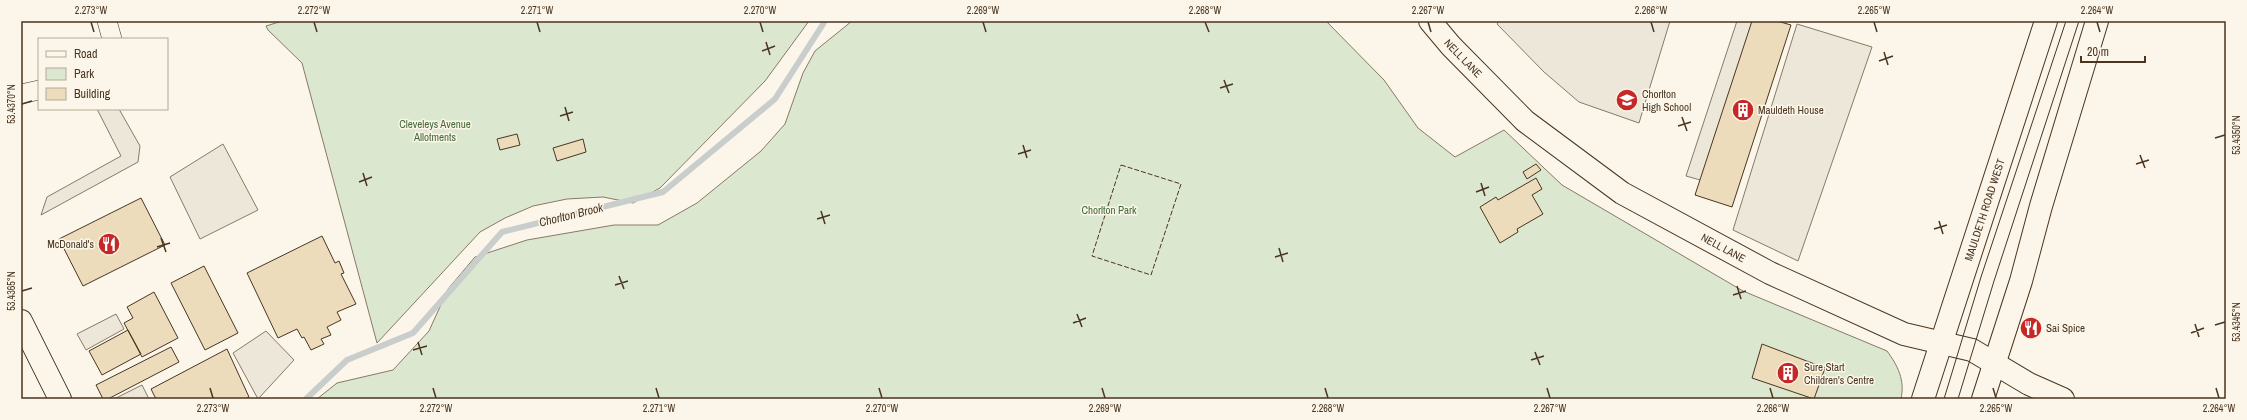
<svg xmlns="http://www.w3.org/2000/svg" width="2247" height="420" font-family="'Archivo Narrow',sans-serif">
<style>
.green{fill:#dce7d0;stroke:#887966}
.parking{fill:#ede7d9;stroke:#887966}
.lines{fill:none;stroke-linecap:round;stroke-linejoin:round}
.stream{stroke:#c9cecd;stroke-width:6}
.building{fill:#ecdcbc;stroke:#4a3520}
.street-casing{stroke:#4a3520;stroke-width:20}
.secondary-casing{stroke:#4a3520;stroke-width:24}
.primary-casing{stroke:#4a3520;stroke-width:24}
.street{stroke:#fbf6e9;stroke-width:19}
.secondary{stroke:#fbf6e9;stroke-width:22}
.primary{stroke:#fbf6e9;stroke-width:22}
.tram{stroke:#4a3520;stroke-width:1}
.fence{stroke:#4a3520;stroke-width:1;stroke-dasharray:5 2;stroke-linecap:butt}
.ticks{fill:none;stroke:#4a3520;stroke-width:1.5}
.labels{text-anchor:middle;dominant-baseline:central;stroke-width:3;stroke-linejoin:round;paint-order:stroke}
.street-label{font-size:11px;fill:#4a3520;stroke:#fbf6e9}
.poi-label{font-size:11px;fill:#4a3520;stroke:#fbf6e9;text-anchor:start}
.park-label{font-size:11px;fill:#436837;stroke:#fbf6e9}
.water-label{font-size:12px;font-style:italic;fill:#4a3520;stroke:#fbf6e9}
.neatline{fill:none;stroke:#4a3520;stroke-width:1.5}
.ticks-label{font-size:10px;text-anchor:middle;fill:#4a3520}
</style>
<rect width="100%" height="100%" fill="#fbf6e9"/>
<!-- green -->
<path class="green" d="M282 21H809L765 81 660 188 633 203 603 197 567 199 533 206 505 218 480 232 377 343 302 63 268 30 266 26Z
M852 21H1326L1384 80 1418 128 1455 157 1504 130 1562 185 1743 291 1887 351C1898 366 1905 380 1901 399H317L337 383 393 370 429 331 448 289 475 257 527 240 614 225H658L697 203 761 151 785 124 803 73 815 51Z"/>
<!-- parking -->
<path class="parking" d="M1499 21H1670L1639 123 1579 102 1544 72 1497 24Z
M1737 21H1765L1711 183 1686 176Z
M1797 24 1872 47 1798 261 1733 230Z
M97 109H119L140 146 138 162 41 215 47 197 121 156Z
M223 144 258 210 200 239 170 177Z
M116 314 124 329 86 350 77 334Z
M266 331 294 360 258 399 233 353Z
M142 385 149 399H114Z"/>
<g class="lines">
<!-- stream -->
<path class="stream" d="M306 399 347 360 413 333 502 232 663 192 775 99 825 21"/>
</g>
<!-- building -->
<path class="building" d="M1752 21H1777L1791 25 1732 207 1695 195Z
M517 134 520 145 500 150 497 139Z
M583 139 586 152 557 161 553 148Z
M1536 164 1541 170 1527 179 1523 172Z
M1536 178 1542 189 1532 195 1543 214 1517 229 1518 232 1500 243 1480 207 1496 197 1498 200Z
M141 198 165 245 83 286 59 239Z
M322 236 335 263 339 261 344 273 341 274 356 304 337 312 341 320 327 327 331 335 321 339 324 344 311 350 304 337 302 338 297 329 278 338 247 273Z
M204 266 238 333 205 350 171 283Z
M154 292 178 338 142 357 124 323 133 318 127 307Z
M128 330 141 354 102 375 89 351Z
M1762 344 1825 368 1814 399 1752 378Z
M171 347 179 362 108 399H103L96 385Z
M227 349 249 397 245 399H156L151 389Z"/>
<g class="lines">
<!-- street casing -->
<g class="street-casing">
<path id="street" d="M107 21 112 39
M21 94 39 90"/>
</g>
<!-- secondary casing -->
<g class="secondary-casing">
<g id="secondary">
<path id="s1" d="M1430 21 1451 46 1525 121 1622 193 1770 273 1904 334 1972 350 2029 384 2063 399"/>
<path id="s2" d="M1923 399 2046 21"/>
<path d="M1983 399 2021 281 2041 206 2097 21"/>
</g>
</g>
<!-- primary casing -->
<g class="primary-casing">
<path id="primary" d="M21 321 60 399"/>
</g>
<!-- street -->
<use href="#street" class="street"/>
<!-- secondary -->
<use href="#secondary" class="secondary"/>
<!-- primary -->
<use href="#primary" class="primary"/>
<!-- tram -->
<path class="tram" d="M1944 399 1981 277 2066 21
M1958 399 1994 281 2079 21"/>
<!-- fence -->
<path class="fence" d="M1121 165 1181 184 1151 275 1092 256Z"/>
</g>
<!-- ticks -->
<path class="ticks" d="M91 22 94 32M314 22 317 32M537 22 540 32M760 22 763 32M983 22 986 32M1205 22 1209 32M1428 22 1431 32M1651 22 1654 32M1874 22 1877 32M2097 22 2100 32M766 42 770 55M762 51 775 46M1884 52 1888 65M1879 61 1893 56M1224 80 1229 93M1220 88 1233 84M22 104 32 101M565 107 569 121M560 116 573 112M1682 117 1687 131M1678 126 1691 122M2215 138 2225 135M1023 145 1027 158M1018 154 1031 150M2140 155 2145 168M2136 164 2149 160M363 173 367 186M359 182 372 177M1481 183 1485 196M1476 192 1489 187M821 211 825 224M817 219 830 215M1939 221 1943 234M1934 229 1947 225M161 238 166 252M157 247 170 243M1279 248 1283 262M1275 257 1288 253M619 276 624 289M615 285 628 281M1737 286 1741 299M22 291 32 288M1733 295 1746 291M1077 314 1082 327M1073 323 1086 318M2195 324 2199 337M2215 325 2225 322M2191 333 2204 328M418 342 422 355M413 350 427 346M1535 352 1540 365M1531 360 1544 356M210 388 213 398M433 388 436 398M656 388 659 398M879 388 882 398M1102 388 1105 398M1325 388 1328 398M1547 388 1550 398M1770 388 1773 398M1993 388 1996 398M2216 388 2219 398"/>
<!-- icons -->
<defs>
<g id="school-disc" transform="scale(1.15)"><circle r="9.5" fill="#c62828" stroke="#fbf6e9"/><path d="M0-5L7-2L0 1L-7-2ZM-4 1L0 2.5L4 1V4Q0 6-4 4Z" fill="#fff"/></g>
<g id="building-disc" transform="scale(1.15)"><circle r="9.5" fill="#c62828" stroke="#fbf6e9"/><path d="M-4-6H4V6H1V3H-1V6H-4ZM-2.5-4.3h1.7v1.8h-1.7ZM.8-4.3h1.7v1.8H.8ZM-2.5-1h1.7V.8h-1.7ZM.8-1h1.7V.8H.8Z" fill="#fff"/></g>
<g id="restaurant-disc" transform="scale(1.15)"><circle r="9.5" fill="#c62828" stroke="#fbf6e9"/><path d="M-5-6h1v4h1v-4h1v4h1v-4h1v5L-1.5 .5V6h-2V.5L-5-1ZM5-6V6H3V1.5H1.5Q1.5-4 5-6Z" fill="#fff"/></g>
</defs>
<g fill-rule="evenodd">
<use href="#school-disc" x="1627" y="100"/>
<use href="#building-disc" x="1743" y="110"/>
<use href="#restaurant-disc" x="109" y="244"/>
<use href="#restaurant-disc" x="2031" y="328"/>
<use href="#building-disc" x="1788" y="373"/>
</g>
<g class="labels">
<!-- street labels -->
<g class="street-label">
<text stroke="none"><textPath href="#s1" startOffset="50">NELL LANE</textPath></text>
<text stroke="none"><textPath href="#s2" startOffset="199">MAULDETH ROAD WEST</textPath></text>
<text stroke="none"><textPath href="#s1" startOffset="374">NELL LANE</textPath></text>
</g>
<!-- poi labels -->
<g class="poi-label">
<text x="1642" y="94">Chorlton<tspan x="1642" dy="13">High School</tspan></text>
<text x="1758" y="110">Mauldeth House</text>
<text x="94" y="244" text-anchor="end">McDonald's</text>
<text x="2046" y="328">Sai Spice</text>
<text x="1804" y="367">Sure Start<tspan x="1804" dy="13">Children's Centre</tspan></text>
</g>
<!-- park labels -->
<g class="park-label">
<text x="435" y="124">Cleveleys Avenue<tspan x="435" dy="13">Allotments</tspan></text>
<text x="1109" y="210">Chorlton Park</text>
</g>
<!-- water labels -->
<g class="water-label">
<text transform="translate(571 215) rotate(-14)">Chorlton Brook</text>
</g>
</g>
<!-- border -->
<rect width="2247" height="420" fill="none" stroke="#fbf6e9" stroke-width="44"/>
<!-- legend -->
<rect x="38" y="38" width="130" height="72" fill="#fbf6e9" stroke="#b4a999"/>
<rect x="46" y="51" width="20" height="6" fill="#fbf6e9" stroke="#b4a999"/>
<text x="74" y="58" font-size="12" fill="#4a3520">Road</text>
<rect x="46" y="68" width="20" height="12" fill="#dce7d0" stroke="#b4a999"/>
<text x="74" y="78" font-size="12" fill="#4a3520">Park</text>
<rect x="46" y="88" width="20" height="12" fill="#ecdcbc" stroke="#b4a999"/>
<text x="74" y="98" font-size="12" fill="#4a3520">Building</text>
<!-- scale -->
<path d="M2081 56v6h64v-6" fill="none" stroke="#4a3520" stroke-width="2"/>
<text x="2087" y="56" font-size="12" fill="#4a3520" stroke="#fbf6e9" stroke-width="3" paint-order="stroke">20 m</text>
<rect x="22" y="22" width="2203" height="376" class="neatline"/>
<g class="ticks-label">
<text x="91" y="14">2.273°W</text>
<text x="314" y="14">2.272°W</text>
<text x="537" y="14">2.271°W</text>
<text x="760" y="14">2.270°W</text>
<text x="983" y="14">2.269°W</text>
<text x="1205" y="14">2.268°W</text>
<text x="1428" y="14">2.267°W</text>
<text x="1651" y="14">2.266°W</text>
<text x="1874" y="14">2.265°W</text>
<text x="2097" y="14">2.264°W</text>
<text transform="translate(11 104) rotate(-90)" y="4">53.4370°N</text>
<text transform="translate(2236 135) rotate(-90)" y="4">53.4350°N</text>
<text transform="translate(11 291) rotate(-90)" y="4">53.4365°N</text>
<text transform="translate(2236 322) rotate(-90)" y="4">53.4345°N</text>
<text x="213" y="412">2.273°W</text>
<text x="436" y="412">2.272°W</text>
<text x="659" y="412">2.271°W</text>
<text x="882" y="412">2.270°W</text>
<text x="1105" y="412">2.269°W</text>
<text x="1328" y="412">2.268°W</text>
<text x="1550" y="412">2.267°W</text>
<text x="1773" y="412">2.266°W</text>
<text x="1996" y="412">2.265°W</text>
<text x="2219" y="412">2.264°W</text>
</g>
</svg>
